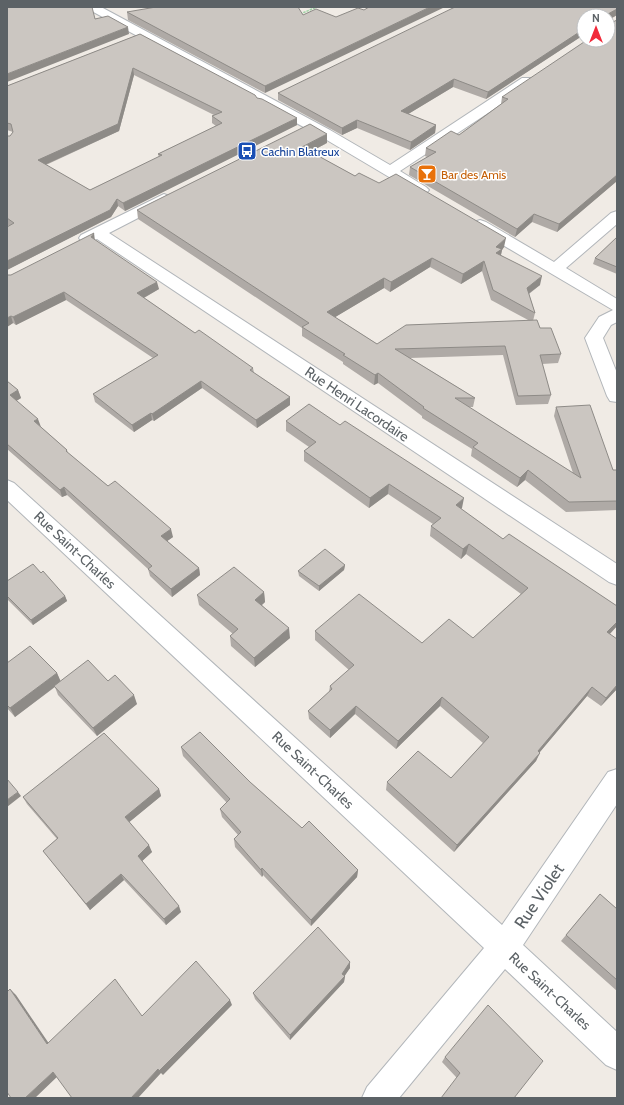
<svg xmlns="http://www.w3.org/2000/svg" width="624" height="1105" font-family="Cabin,sans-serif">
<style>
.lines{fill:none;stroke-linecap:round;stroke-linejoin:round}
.street-casing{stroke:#b2b6ba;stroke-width:2}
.path{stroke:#9dd1a3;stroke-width:1.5;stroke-dasharray:2.5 1;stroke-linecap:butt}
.street{fill:#fff;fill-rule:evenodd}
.wall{fill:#afaaa6;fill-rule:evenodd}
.shaded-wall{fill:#8e8b87}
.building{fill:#cbc6c1;stroke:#8e8b87;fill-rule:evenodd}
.labels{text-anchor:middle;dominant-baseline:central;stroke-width:3;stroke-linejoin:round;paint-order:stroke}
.far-transit-label{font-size:12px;fill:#164399;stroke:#fff;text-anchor:start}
.far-food-label{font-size:12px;fill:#c56008;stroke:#fff;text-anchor:start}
.street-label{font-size:14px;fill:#5c6266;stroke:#fff}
.near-street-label{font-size:17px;fill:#5c6266;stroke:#fff}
</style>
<rect width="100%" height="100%" fill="#f0ebe5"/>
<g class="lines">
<!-- street casing -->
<g class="street-casing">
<path id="street" d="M86 7H101L330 130 390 165 522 78H532L533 81 532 84 400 171 426 187 429 190 426 193 421 195 416 193 320 136 88 9Z
M164 194 169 196 172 199 169 202 109 233 617 564V585L609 582 97 239 87 243 81 241 79 238 81 235Z
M617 211V224L566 268 617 299V322L611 325 603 338 617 373V402L610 401 607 396 585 338 599 317 613 310 474 228 472 225 474 222 480 220 486 222 554 262 611 213Z
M7 480 14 483 502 925 608 772 617 769V804L523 945 617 1032V1070L606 1065 505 969 399 1098H362L367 1087 484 948 7 500Z"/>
</g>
<!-- path -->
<path class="path" d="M300 14 317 7"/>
<!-- street -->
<use href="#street" class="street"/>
</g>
<!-- wall -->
<path class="wall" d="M298 7 265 93 128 20 127 12Z
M617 7V15L609 20V24L617 20V181L557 232 532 222 515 237 409 175 410 167 427 157 425 156 426 148 459 135 501 104 502 97 608 40 584 16V36H582L486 99 453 87 408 114 436 125 435 133 410 150 357 128 342 135 278 100V93Z
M140 34 257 98 297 125 125 211 118 206 111 217 7 270V227L9 226 7 225V136H10L13 132 7 130V86ZM134 75 214 115 212 116V123L216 126 158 154 159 157 90 190 46 165 119 131Z
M327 143 310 152 355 176 504 247 502 250 501 255 540 285 529 294 535 313 533 321 561 354 558 363 542 364 551 395 548 404 516 405 503 355 410 358 475 398 473 407H469L573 473 554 416 556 407 613 470H617V510L566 512 525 480 517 487 471 456 472 449 422 418V416L378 383 374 385 343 364V362L302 336V328L138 219 137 210ZM430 267 461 284 482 271 491 300 530 321 377 344 335 317 384 288 390 292Z
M617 237V274L593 264 595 258Z
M95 240 159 289 144 298 195 333 253 368 254 373 290 397V405L257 428 202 388 154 421 152 420 134 432 95 402 93 394 153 358 66 300 16 325 13 323 7 327V275H11Z
M7 381 18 390 21 398 16 401 41 427 67 450 68 453 108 486 173 537 167 541 199 568 200 575 172 597 150 576 148 569 67 495 62 497 7 449Z
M286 421 462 508 461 509 503 539 617 606V626L610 634 617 689 601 706 587 696 539 753 536 761 454 852 386 790 387 782 451 778 483 743 440 706 396 749 355 714 330 738 309 719 308 711 329 692 330 686 349 670 315 640V631L422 643 473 638 521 594 466 554 461 559 430 536 431 526 433 524 388 494 369 508 304 461V451L309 447 286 431Z
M345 565 344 570 319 591 299 576 298 571Z
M41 573 65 596 67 601 33 625 7 599V581Z
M264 592 265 602 262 605 290 638 255 667 231 646 230 636 233 634 199 605 197 595Z
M7 663 57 673 60 681H108L137 704 97 736 58 695 55 687 15 717 7 708Z
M181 747 250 782 302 828 358 870 357 877 311 926 263 875 262 877 235 847 234 839 238 835 222 817 220 809 227 803 183 756Z
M159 789 161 796 129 822 152 852 142 861 181 912 166 925 124 880 90 910 48 857 43 851 57 839 27 804 23 797Z
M600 894 617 909V991L561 941Z
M350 962V968L344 976H345L344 982 290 1040 255 999 253 993Z
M445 1057 514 1098 456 1077 442 1062Z"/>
<!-- shaded-wall -->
<path class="shaded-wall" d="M430 7H445L265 93V86Z
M617 9V15L608 20V14Z
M128 27 129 34 7 82V74Z
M584 28 582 36 486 99 488 92Z
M133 68 134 75 119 131 40 167 38 160Z
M454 79 453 87 400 119 401 111Z
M297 118V125L125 211 123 203Z
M357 120V128L342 135V128Z
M436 125 435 133 410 150 411 142Z
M327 134V143L302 156V147Z
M617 175V181L557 232 559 224Z
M117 199 118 206 111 217 7 270V261Z
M534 214 532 222 515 237 517 229Z
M94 233 95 241 91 237Z
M506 238 504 247 502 250 500 259 495 262 496 247Z
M432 258 430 267 390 292 391 282Z
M484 261 482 271 461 284 463 274Z
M542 276 540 285 524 297 527 288Z
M384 278V288L327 322V312Z
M157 282 159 289 138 301 137 293Z
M64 292 66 300 16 325 13 317Z
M11 316 13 323 7 327V318Z
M378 373V383L374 385 375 375Z
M201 381 202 388 154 421 152 414Z
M18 390 21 398 13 403 10 395Z
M290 397V405L257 428 256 420Z
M151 413 152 420 134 432 132 425Z
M38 419 41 427 34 421Z
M528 470 525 480 517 487 520 478Z
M389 484 388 494 369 508 370 498Z
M64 487 67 495 62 497 60 490Z
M464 498 462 508 454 515 456 505Z
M171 529 173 537 163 544 161 536Z
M469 544 466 554 461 559 463 549Z
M345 565 344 570 319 591V586Z
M199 568 200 575 172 597 171 589Z
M264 592 265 602 256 610 255 600Z
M65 596 67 601 33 625 31 620Z
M617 622V626L603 641 607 632Z
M289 628 290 638 255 667 254 658Z
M57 673 61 682 15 717 10 708Z
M617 685V689L601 706 606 698Z
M592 687 587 696 534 759 538 751Z
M134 695 137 704 97 736 93 728Z
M442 697 440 706 396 749 398 741Z
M356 706 355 714 330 738V730Z
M540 753 536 761 454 852 457 845Z
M159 789 161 796 127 824 125 817Z
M18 792 21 796 7 807V800Z
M149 845 152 852 140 863 138 856Z
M262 868 263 875 262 877 261 870Z
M358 870 357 877 311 926V920Z
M121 874 124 880 90 910 86 904Z
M179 906 181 912 166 925 164 919Z
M350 962V968L342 980V974Z
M345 976 344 982 290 1040V1035Z
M10 989 16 995 52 1048 47 1044Z
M230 1000 232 1005 163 1075 161 1073 138 1098H131L158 1069Z
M53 1072 59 1075 35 1098H25Z"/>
<!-- building -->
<path class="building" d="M7 7H92L95 19 108 16 128 27 7 74Z
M156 7H298L303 15 316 9 336 17 358 8 364 10 369 7H430L265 86 127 12Z
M455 7H617V9L608 14 609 24 617 20V175L559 224 534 214 517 229 410 167 436 152 426 148 451 131 459 135 508 99 502 97 587 40H608V16H584V29L488 92 454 79 401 111 436 125 411 142 357 120 342 128 278 93Z
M140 34 255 95 257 98 262 99 297 118 123 203 117 199 110 210 7 261V227L14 223 7 218V136H10L13 132 11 124 7 123V86ZM133 68 222 112 212 116 222 123 158 154 162 155 90 190 38 160 118 124Z
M310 124 327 134 302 147 355 176 359 173 379 183 396 174 506 238 496 247 502 249 496 253 542 276 527 288 535 313 493 290 484 261 463 274 432 258 391 282 384 278 327 312 377 344 406 325 537 320 540 328H551L561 354 540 355 551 395 518 396 505 346 395 349 475 398H455L581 478 556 407 590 405 613 470H617V501L569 502 528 470 520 478 473 447 478 443 423 408 424 407 378 373 375 375 343 355 345 354 302 327 309 323 137 210Z
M94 233 91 237 157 282 137 293 195 333 199 330 253 368 250 370 290 397 256 420 201 381 152 414 151 413 132 425 93 394 158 355 64 292 13 317 11 316 7 318V275H11Z
M617 237V267L595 258Z
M7 381 18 390 10 395 38 419 34 421 67 450 66 451 108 486 115 481 171 529 161 536 199 568 171 589 148 569 152 566 64 487 60 490 7 444Z
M309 404 340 425 345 421 464 498 456 505 503 539 509 534 617 606V622L607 632 617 639V685L606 698 592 687 538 751 540 753 457 845 387 782 418 751 451 778 489 737 442 697 398 741 356 706 330 730 308 711 332 689 330 686 354 665 315 631 359 594 422 643 449 619 473 638 528 588 469 544 463 549 431 526 441 518 389 484 370 498 304 451 316 442 286 421Z
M325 549 345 565 319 586 298 571Z
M33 564 41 573 43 571 65 596 31 620 7 596V581Z
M234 567 264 592 255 600 289 628 254 658 230 636 238 629 197 595Z
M30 646 57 673 10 708 7 705V663Z
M88 660 108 681 115 675 134 695 93 728 54 686Z
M200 732 250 782 302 828 309 821 358 870 311 920 262 868 261 870 234 839 241 832 220 809 230 799 181 747Z
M104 733 159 789 125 817 149 845 138 856 179 906 164 919 121 874 86 904 43 851 58 838 23 797Z
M7 779 18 792 7 800Z
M600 894 617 909V980L566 935Z
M318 927 350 962 342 974 345 976 290 1035 253 993Z
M196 961 230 1000 159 1071 158 1069 131 1098H72L53 1072 25 1098H11L7 1092V992L10 989 47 1044 115 979 142 1016Z
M488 1005 543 1061 514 1098H441L460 1073 445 1057Z"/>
<!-- icons -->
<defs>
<g id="bus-square" transform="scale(1)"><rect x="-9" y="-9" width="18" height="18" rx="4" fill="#1a4fb4" stroke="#fff"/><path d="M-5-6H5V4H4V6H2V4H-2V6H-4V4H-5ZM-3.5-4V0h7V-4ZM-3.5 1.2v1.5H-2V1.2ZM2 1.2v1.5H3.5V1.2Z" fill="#fff"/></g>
<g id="bar-square" transform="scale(1)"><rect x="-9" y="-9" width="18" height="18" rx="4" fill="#e8710a" stroke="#fff"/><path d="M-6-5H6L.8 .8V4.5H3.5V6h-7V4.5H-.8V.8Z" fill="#fff"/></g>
</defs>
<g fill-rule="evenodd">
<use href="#bus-square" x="247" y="151"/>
<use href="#bar-square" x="427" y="174"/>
</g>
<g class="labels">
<!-- far-transit labels -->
<g class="far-transit-label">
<text x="261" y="151">Cachin Blatreux</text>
</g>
<!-- far-food labels -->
<g class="far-food-label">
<text x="441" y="174">Bar des Amis</text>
</g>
<!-- street labels -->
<g class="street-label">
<text transform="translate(357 404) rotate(34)">Rue Henri Lacordaire</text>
<text transform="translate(75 550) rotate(43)">Rue Saint-Charles</text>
<text transform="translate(313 770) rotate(43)">Rue Saint-Charles</text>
<text transform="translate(550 991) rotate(43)">Rue Saint-Charles</text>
</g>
<!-- near-street labels -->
<g class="near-street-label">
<text transform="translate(539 896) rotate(-56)">Rue Violet</text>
</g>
</g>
<!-- border -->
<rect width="624" height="1105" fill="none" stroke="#5c6266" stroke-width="16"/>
<!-- north arrow -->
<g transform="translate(596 28)"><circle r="19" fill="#ffffff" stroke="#bec0c2"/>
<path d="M0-3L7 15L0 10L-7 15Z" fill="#f12939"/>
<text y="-6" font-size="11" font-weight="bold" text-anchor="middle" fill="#5c6266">N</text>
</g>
</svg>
